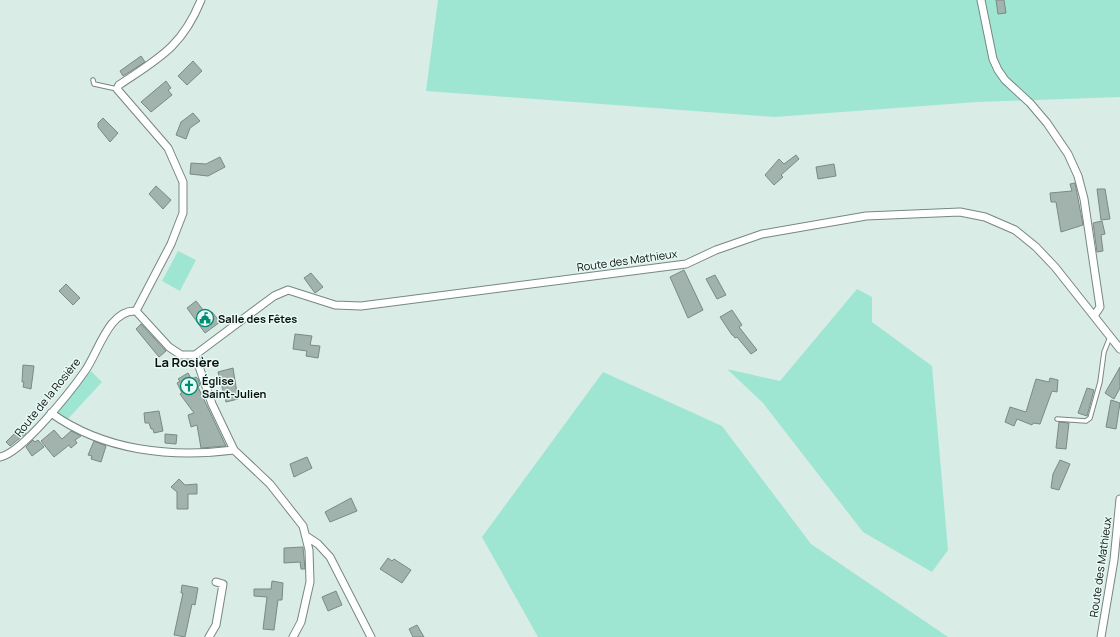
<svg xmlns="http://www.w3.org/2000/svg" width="1120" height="637" font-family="Manrope,sans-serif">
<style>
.green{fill:#9ee6d2}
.building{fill:#a2b3ae;stroke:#7a8a85}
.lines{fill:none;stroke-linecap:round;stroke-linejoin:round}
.service-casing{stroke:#778782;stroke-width:5.5}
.minor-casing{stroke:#778782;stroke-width:9}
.service{stroke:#fff;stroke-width:3.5}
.minor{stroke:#fff;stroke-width:7}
.labels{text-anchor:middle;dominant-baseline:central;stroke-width:3;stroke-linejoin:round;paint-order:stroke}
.street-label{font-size:11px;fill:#0b100f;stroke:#e7f9f4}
.poi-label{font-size:11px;font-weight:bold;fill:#0b100f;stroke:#e7f9f4;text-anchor:start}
.quarter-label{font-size:13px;font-weight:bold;fill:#0b100f;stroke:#e7f9f4}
</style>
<rect width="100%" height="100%" fill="#daece6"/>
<!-- green -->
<path class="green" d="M438 0H1120V97L977 102 775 117 426 91Z
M178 251 196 260 180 291 162 281Z
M857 289 872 297V322L932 366 948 550 932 572 863 532 763 403 727 369 780 381Z
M91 371 102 382 66 421 56 413Z
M603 372 722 426 811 544 948 637H538L482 537Z"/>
<!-- building -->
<path class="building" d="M996 0H1004L1006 13 998 14Z
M141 56 145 62 123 76 120 71Z
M193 61 202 71 187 85 178 76Z
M166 81 171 88 168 90 172 95 151 112 141 102Z
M193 113 200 121 190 128 186 139 176 135 181 122Z
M103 118 118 133 110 142 98 127V123Z
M796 155 799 159 781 175 783 177 774 185 765 175 779 159 784 164Z
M220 157 225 167 208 176 190 174 191 163 206 164Z
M834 164 836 176 818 179 816 167Z
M1075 183 1083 225 1061 232 1056 202H1051L1050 193 1072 191 1070 184Z
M156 186 171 200 163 209 149 194Z
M1097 189H1105L1110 219 1101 220Z
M1102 221 1105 234 1101 235 1103 251 1097 252 1093 223Z
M684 270 703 310 688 318 670 277Z
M311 273 323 287 315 293 304 278Z
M715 275 726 295 717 299 706 279Z
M66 284 80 298 73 305 59 291Z
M196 301 204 311 206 309 209 314 212 312 220 322 205 333 187 308Z
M732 310 742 325 739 327 757 350 751 354 737 337 735 338 733 335H732L720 317Z
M141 324 166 351 159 357 136 329Z
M295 334 312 336 310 345 320 346 318 358 306 356 307 351 293 349Z
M23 365 34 366 31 389 23 387 24 382H22Z
M1120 367V388L1114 399 1105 393Z
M233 368 238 399 226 402 218 372Z
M188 373 191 378H194L196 377 198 379 200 385 198 387 226 446 201 448 197 425 191 427 188 415 194 413 180 394 182 393 177 383 180 381 178 379Z
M1050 378 1058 380 1057 392 1052 391 1040 424 1033 423 1032 425 1017 419 1014 426 1005 422 1010 407 1026 412 1036 379 1049 382Z
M1087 388 1094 390 1087 416 1078 413Z
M1111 400 1120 403 1116 429 1106 427Z
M159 411 163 431 154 433 153 429H151L149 423H145L144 413Z
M1059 422 1069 423 1066 449 1056 448Z
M54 430 62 439 71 431 81 436 75 440 77 443 71 448 69 445 54 457 41 441Z
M16 432 20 436 25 432 26 433 10 446 6 442Z
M165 434 177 435 176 444 165 443Z
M33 440 35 442 38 440 44 447 32 456 26 447Z
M94 441 106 446 101 462 91 459 92 456 88 455Z
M307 457 312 468 294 477 290 464Z
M1060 460 1070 464 1059 490 1051 488 1053 474Z
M179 479 185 485 197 484V494H188V509H177V492L171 487Z
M351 498 357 511 330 522 325 512Z
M303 547 305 569H301L300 562 284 563V548Z
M388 558 392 561 394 559 411 570 402 583 380 569Z
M272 581 283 583 282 600H278L274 630 263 629 267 597 254 596V589H271Z
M182 585 198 588 195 605 192 604 185 637 174 635 183 593H181Z
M336 591 342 605 328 611 322 597Z
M417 625 424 637H413L409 629Z"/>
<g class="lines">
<!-- service casing -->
<g class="service-casing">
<path id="service" d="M93 80 94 84 117 89
M1057 419 1086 421 1090 418 1100 382 1104 352 1110 337"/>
</g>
<!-- minor casing -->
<g class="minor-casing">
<path id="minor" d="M981 0 993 59 998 70 1005 80 1030 103 1047 123 1068 154 1078 176 1084 199 1100 307 1094 316
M136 311 171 244 183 213V182L168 148 117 89 119 85C159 58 182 47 201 0
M136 311 169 347 181 355H195
M195 355 274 296 288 290 335 305 361 306 686 264 716 250 762 234 866 216 960 212 985 217 1015 230 1036 247 1055 267 1120 349
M195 355 212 404 234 450 270 484 303 526 309 550 310 582 301 622 293 637
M51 413C104 451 171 458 234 450
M0 457C22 453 71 391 85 371 98 353 109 309 136 311
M306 536 318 544 330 557 371 637
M209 637 216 625 223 584 216 582
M1101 637 1114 560 1120 499"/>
</g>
<!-- service -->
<use href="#service" class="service"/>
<!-- minor -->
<use href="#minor" class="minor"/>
</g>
<!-- icons -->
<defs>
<g id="civic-ring" transform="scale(0.9)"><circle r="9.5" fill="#e7f9f4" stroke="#008b73" stroke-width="1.5"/><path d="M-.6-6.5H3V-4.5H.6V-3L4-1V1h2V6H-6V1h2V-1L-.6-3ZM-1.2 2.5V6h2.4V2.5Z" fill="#008b73"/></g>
<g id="church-ring" transform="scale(0.9)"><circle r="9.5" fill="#e7f9f4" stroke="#008b73" stroke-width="1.5"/><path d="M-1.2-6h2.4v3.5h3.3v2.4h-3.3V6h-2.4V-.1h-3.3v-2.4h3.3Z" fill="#008b73"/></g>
</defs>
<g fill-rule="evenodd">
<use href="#civic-ring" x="205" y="318"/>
<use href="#church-ring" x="189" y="386"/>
</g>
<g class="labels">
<!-- street labels -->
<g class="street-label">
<text transform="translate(627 260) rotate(-8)">Route des Mathieux</text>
<text transform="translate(47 397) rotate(-51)">Route de la Rosière</text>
<text transform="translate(1100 567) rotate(-82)">Route des Mathieux</text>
</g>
<!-- poi labels -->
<g class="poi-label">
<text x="218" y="318">Salle des Fêtes</text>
<text x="202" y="380">Église<tspan x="202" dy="13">Saint-Julien</tspan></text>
</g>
<!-- quarter labels -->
<g class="quarter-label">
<text x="187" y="362">La Rosière</text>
</g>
</g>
</svg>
